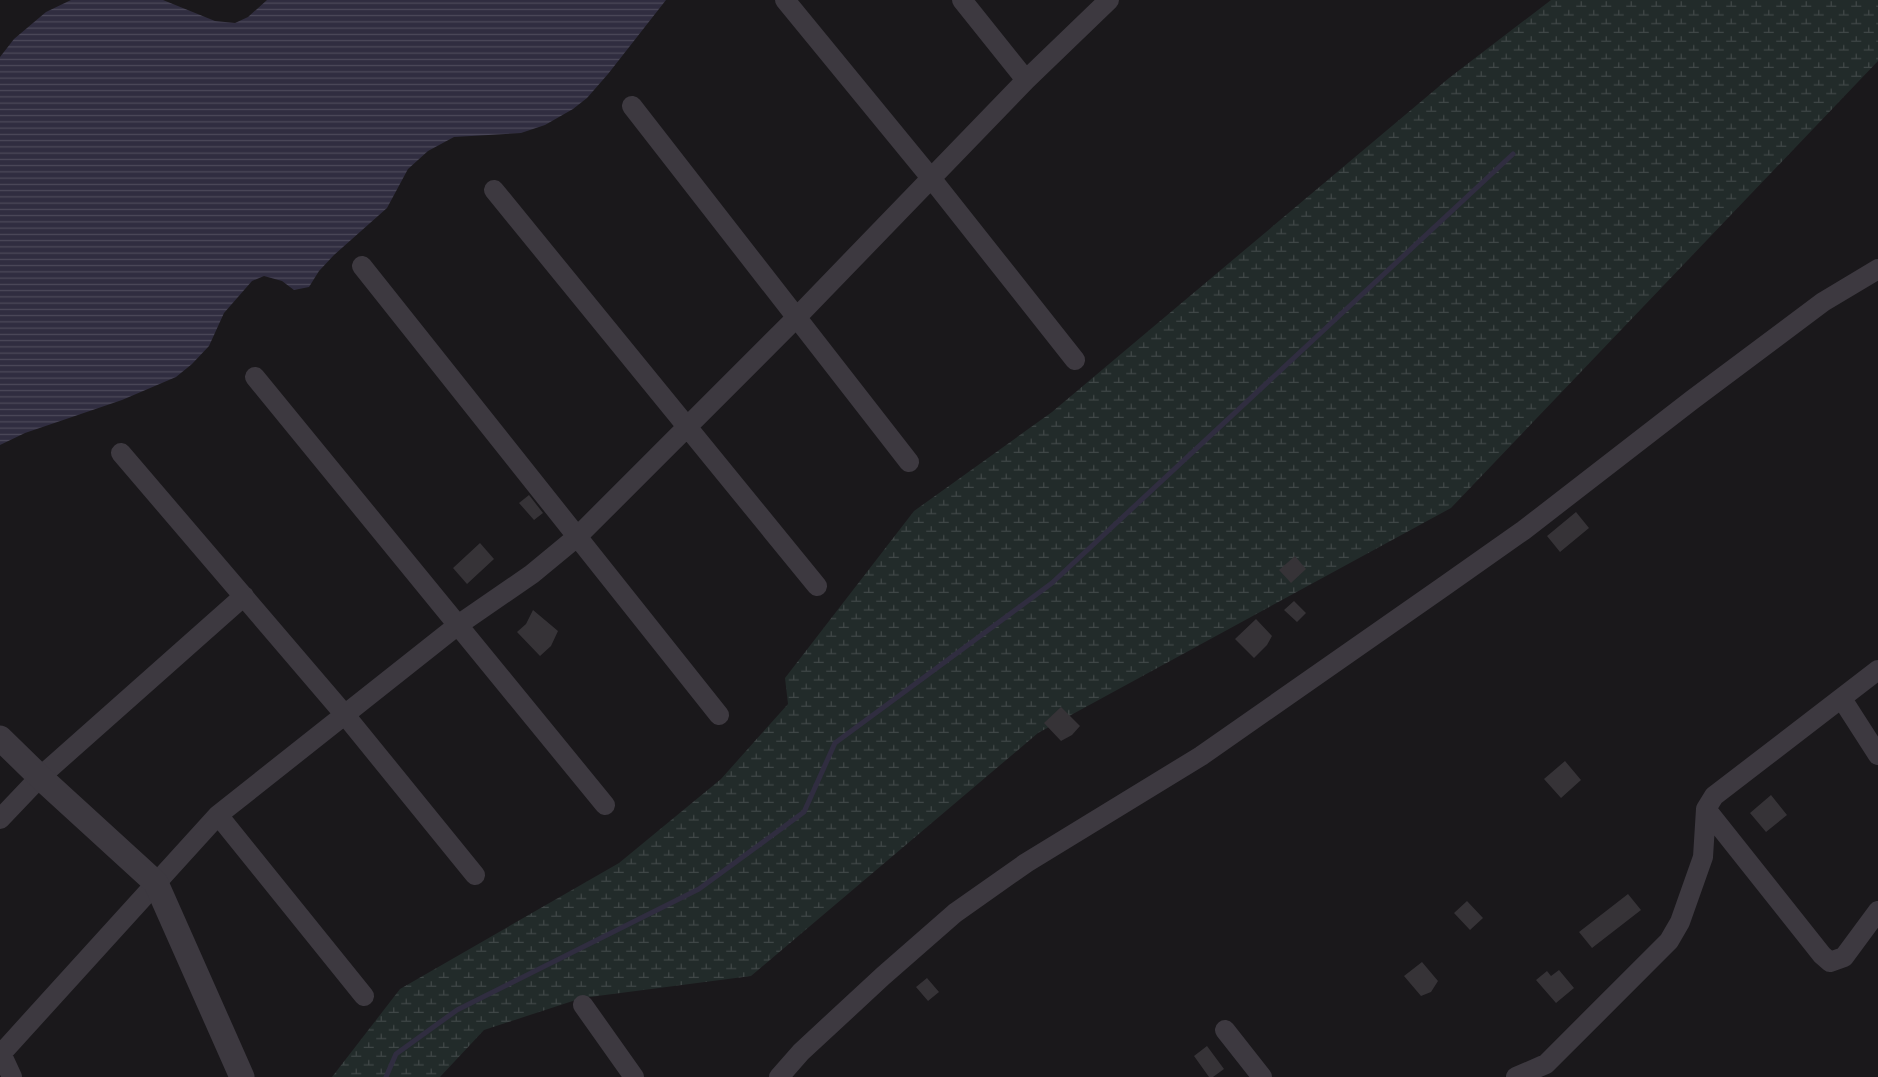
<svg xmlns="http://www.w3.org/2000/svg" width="1878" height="1077" font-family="Figtree,sans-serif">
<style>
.wetland{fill:url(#wetland-marsh)}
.water{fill:url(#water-rules)}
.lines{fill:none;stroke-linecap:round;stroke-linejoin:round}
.stream{stroke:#302d40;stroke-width:5}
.building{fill:#363337}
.minor{stroke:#3d3940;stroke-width:20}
.tertiary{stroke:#3d3940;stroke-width:25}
</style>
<defs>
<pattern id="wetland-marsh" width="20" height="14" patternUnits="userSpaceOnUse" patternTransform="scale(1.25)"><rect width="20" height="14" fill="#222b2a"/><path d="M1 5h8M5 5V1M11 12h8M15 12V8" fill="none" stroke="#404747"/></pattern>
<pattern id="water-rules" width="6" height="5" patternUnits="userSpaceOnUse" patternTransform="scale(1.25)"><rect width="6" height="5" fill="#302d40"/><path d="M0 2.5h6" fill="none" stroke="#4c495a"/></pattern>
</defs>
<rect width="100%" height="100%" fill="#1a181b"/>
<!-- wetland -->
<path class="wetland" d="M1551 0H1878V61L1451 508 1038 733 751 976 582 998 484 1030 440 1077H332L400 989 619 863 721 779 788 704 785 678 914 511 1052 412 1449 78Z"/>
<!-- water -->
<path class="water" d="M71 0H163L215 21 235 23 248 17 267 0H666L608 74 587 98 573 109 545 125 521 133 454 137 428 151 408 169 387 208 334 255 319 271 309 287 294 290 282 281 264 276 252 281 224 313 209 346 192 364 176 377 122 400 25 433 0 445V57L14 39 46 12Z"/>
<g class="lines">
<!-- stream -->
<path class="stream" d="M386 1077 396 1054 457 1010 699 889 804 812 835 743 1052 583 1513 154"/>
</g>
<!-- building -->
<path class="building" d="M529 495 543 513 534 520 519 503Z
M1576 512 1589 528 1560 552 1547 536Z
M480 543 494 559 467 584 453 568Z
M1295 556 1306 569 1291 583 1279 570Z
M1294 601 1306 613 1297 622 1284 610Z
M533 610 558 631 551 646 540 656 517 632 526 624Z
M1256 619 1272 636 1267 645 1254 658 1235 639Z
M1061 707 1080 726 1072 735 1061 741 1044 723Z
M1565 761 1581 780 1561 798 1544 779Z
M1771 795 1787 815 1766 832 1750 813Z
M1628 894 1641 910 1592 948 1579 932Z
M1467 901 1483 918 1470 930 1454 913Z
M1422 962 1438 981 1431 992 1421 996 1404 976Z
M1559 970 1574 988 1556 1003 1536 980 1547 971 1551 976Z
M927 978 939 992 928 1001 916 987Z
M1207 1046 1224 1069 1213 1077H1209L1194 1056Z"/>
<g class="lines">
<!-- minor -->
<path class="minor" d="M785 0 931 178 1075 360
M962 0 1026 80
M632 106 909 462
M494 190 817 586
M362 266 719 715
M255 377 605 805
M121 453 345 715 475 875
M1842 699 1878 755
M1706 809 1822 955 1830 962 1844 957 1878 911
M218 815 364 996
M0 819 40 777 244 596
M583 1005 634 1077
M1225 1030 1262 1077
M0 1051 12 1077
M0 1055 218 815 458 625 532 574 578 536 796 318 1026 80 1109 0
M779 1077 801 1052 883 976 955 913 1026 863 1201 756 1443 587 1524 530 1692 400 1823 302 1878 269
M1516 1077 1546 1064 1669 941 1680 922 1703 857 1706 809 1714 796 1878 670"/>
<!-- tertiary -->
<path class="tertiary" d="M0 738 40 777 156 883 242 1077"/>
</g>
</svg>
